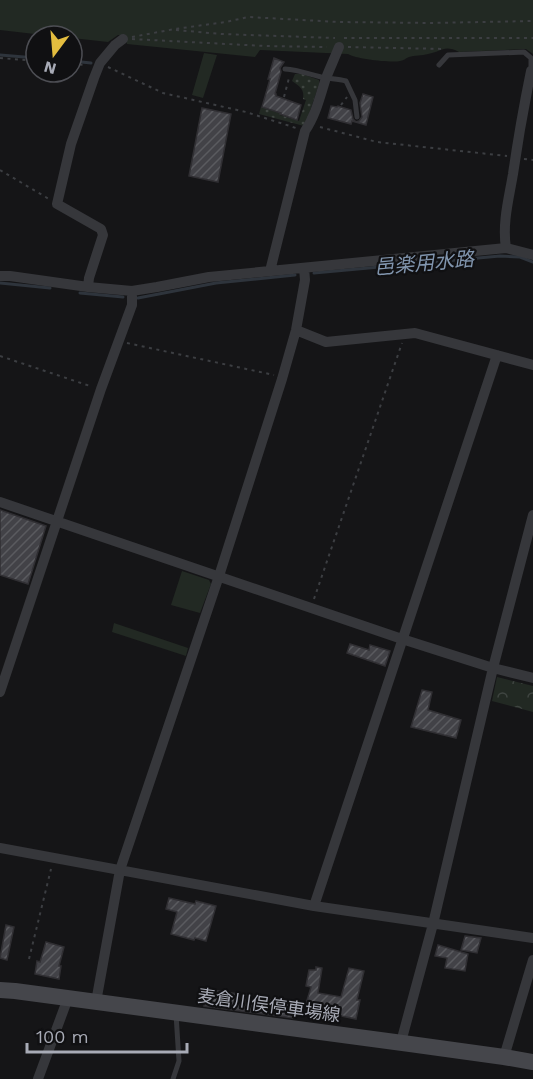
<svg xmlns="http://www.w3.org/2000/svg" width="533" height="1079" font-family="'Work Sans','Noto Sans JP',sans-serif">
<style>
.grass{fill:#222923}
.forest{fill:url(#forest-crowns)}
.garden{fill:url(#garden-dots)}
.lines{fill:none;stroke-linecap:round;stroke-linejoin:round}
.stream{stroke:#2e343c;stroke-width:3}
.building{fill:url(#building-hatch);stroke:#302f33;stroke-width:1.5}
.path{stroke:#3c3e42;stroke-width:2;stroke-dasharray:3 4.5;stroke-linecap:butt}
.lane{stroke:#36373b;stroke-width:5}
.street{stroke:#36373b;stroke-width:10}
.secondary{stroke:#45464b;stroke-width:16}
.labels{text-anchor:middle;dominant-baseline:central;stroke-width:4.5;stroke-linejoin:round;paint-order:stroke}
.street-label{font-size:18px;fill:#a8abb6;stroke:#101012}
.water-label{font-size:20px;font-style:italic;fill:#8195ae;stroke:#101012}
</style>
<defs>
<pattern id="forest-crowns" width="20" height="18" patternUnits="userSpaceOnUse" patternTransform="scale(1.5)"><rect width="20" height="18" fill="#222923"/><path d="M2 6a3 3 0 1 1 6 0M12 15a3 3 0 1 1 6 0" fill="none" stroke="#3f4541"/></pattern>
<pattern id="garden-dots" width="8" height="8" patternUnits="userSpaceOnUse" patternTransform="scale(1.5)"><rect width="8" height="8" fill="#222923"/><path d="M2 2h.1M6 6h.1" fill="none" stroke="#3f4541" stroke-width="1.8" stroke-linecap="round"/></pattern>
<pattern id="building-hatch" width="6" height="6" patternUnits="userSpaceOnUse" patternTransform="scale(1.5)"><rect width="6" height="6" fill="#424247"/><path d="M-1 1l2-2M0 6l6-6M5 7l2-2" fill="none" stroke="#5a5b5f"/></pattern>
</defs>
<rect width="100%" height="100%" fill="#151517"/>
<!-- grass -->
<path class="grass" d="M0 0H533V54L526 49 459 52C444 44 441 52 428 54 422 56 414 55 409 57 406 58 403 61 400 61 391 63 356 59 348 54L260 50 255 57 127 44 125 36 118 35 108 42 72 38V36H52L0 30Z
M204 53 217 55 203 98 192 95Z
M182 571 209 580 211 584 200 613 171 605Z
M114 623 188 648 186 656 112 632Z"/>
<!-- forest -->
<path class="forest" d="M497 677 533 686V712L492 701Z"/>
<!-- garden -->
<path class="garden" d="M295 74H302L319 80V84L306 123 304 126 259 114 261 107 280 113V115L299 121 306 100 303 99C305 89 299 86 292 81Z"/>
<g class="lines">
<!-- stream -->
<path class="stream" d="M0 55 36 58
M72 61 91 63
M314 273 500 256 520 257 533 262
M0 283 50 288
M80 293 123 297
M138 298 216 283 295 275"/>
</g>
<!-- building -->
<path class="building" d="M274 58 284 62 280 68 281 72 275 94H276V96L301 105 297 120 280 114 281 113 262 107 270 79H268Z
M363 94 373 97 366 125 352 121 351 124 328 118 331 106 337 107 338 106 351 110 353 119 356 122 359 121 362 117 360 103Z
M202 108 231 114 218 182 189 176Z
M0 510 46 526 28 584 0 575Z
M350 644 369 650 370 645 390 651 385 666 347 653Z
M422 690 432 692 428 710 461 720 456 738 411 727Z
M169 898 195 904 196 901 216 906 206 941 195 938 194 940 171 934 177 912 166 909Z
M6 925 14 927 7 960 0 958Z
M465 936 481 938 477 953 461 950Z
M46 942 64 947 59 966H61L59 979 35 974 37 961 40 962Z
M438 945 468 954 465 971 445 968 447 958 435 956Z
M316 967 322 968 318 993 341 997 349 968 364 971 357 1000H360L356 1019 322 1012 323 1008 306 1004 311 987 306 986 309 970H316Z
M206 989 246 995 245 998 271 1000 296 1006 293 1018 204 1006Z"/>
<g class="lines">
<!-- path -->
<path class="path" d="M176 30 221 34 335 38
M132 37 175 29 226 22 248 17 339 22 431 23 533 21
M344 38H533
M132 39 265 46 327 47
M348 47 444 49
M0 58 36 61
M72 64 87 65
M108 67 163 93 246 112 296 128
M284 97 289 78
M341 105 347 97
M320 127 377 142 507 156
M524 159 533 160
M0 170 49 199
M127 343 274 375
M0 356 90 386
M314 599 402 343
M29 959 51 869"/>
<!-- lane -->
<path class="lane" d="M439 65 448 55 524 52 531 58V71
M285 69C300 70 311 75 326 78 333 79 339 79 346 81L355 100 357 117
M173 1079 179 1061 176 1014"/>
<!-- street -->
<path class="street" d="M506 248C502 223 509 198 513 174 518 139 524 105 531 71H533
M270 271 305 131C316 115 320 96 326 78 330 68 335 57 339 47
M0 276H10L88 287 132 291 157 287 209 277 506 248 533 255
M88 287 89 278 103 235 101 229 57 204 71 144 94 78 100 63 115 45 123 39
M296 330 326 342 415 333 533 365
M0 502 402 639 493 668 533 678
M0 692 101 389 132 305V291
M0 848 314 906 533 938
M314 906 497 355
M96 1002 120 870 219 576 282 379 296 330 305 280 304 268
M401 1042 433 924 493 668 533 515
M504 1057 533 960
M38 1079 68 998"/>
<!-- secondary -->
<path class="secondary" d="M0 990 15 991 410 1044 504 1057 533 1062"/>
</g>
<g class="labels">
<!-- street labels -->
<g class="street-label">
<text transform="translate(269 1005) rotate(8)">麦倉川俣停車場線</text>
</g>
<!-- water labels -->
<g class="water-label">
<text transform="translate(424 263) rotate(-5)">邑楽用水路</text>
</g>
</g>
<!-- north arrow -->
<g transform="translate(54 54) rotate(196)"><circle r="28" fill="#101012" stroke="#4d4e54" stroke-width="1.5"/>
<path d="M0-4.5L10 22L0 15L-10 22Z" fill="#e4bd3f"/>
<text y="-9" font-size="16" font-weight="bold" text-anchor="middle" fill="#a8abb6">N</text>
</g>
<!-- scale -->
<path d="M27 1043v9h160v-9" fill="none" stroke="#a8abb6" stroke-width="3"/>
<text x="36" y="1043" font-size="18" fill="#a8abb6" stroke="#101012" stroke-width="4.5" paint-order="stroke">100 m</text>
</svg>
